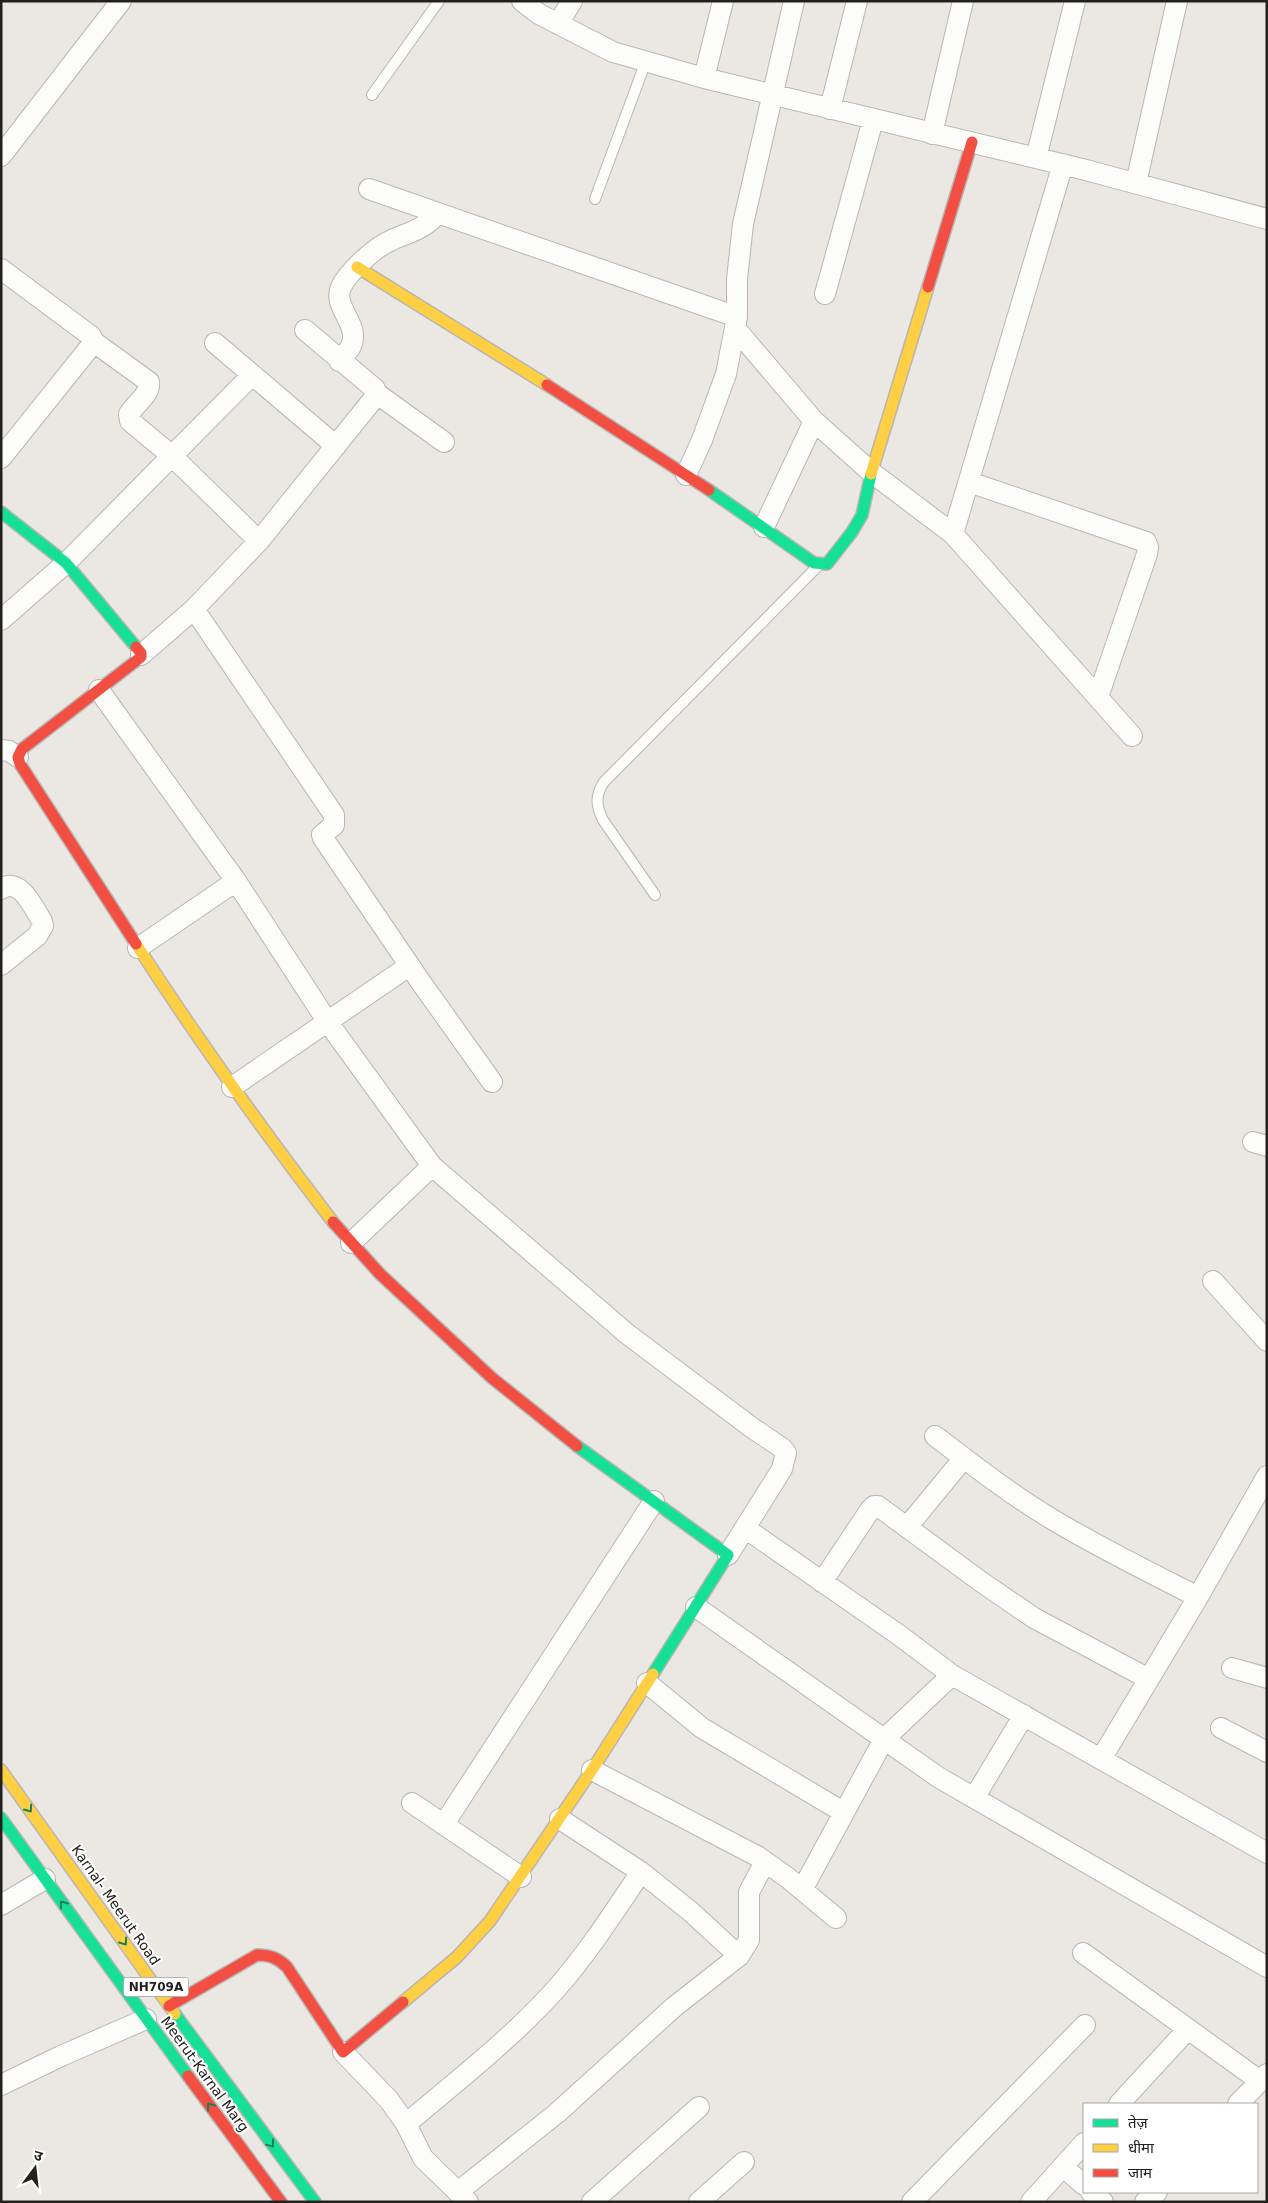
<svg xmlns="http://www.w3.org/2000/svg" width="1268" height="2203" font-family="'DejaVu Sans','Noto Sans Devanagari',sans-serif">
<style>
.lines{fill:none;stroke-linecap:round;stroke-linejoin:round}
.lane-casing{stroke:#b8b6b3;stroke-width:12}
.street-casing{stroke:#b8b6b3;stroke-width:22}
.fast-casing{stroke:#b8b6b3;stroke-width:14}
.slow-casing{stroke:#b8b6b3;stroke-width:14}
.jam-casing{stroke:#b8b6b3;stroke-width:14}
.lane{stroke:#fcfcfb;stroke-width:10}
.street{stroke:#fcfcfb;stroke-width:20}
.fast{stroke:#16e098;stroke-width:11}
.slow{stroke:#ffcf43;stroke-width:11}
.jam{stroke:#f24e42;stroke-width:11}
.oneway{stroke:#1c805b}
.labels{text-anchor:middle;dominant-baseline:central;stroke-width:4;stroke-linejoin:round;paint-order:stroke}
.shield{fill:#fff;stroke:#656462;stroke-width:1}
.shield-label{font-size:12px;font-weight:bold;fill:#23211e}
.street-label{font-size:14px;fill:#23211e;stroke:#fff}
</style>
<rect width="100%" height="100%" fill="#ebe8e4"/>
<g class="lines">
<!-- lane casing -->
<g class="lane-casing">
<path id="lane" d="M372 95 439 1
M595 199 646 61
M655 895 603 820C596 806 595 795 604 782L818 566"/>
</g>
<!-- street casing -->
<g class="street-casing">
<path id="street" d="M522 1 539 14 613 52 704 78 1086 170 1267 219
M558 24 572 1
M704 78 723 1
M830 109 857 1
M932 134 963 1
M1 156 121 1
M1036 158 1075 1
M1136 183 1177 1
M369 189 737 317
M1 269 91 336 94 342 1 458
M825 294 873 120
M735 328 814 421 871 472 953 534 1132 736
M94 342 149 382C151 394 135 404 129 414L130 421 172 456 259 541
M215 343 336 446
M339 361C343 356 349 351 351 346 361 325 332 307 341 287 349 271 375 247 392 240 410 232 425 229 438 213
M376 393 444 442
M686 475 702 440 726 374 737 317V279L743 224 794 1
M969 482 1146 542 1148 547 1147 554 1098 697
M764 527 814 421
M953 534 1063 164
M194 609 334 815V825L322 835 323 838 420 981 492 1082
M1 620 66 563 252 375
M141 655 194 609 259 541 375 397 376 391 375 389 305 330
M99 690 236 881 327 1021 432 1166 626 1333 751 1427 782 1448 786 1453 782 1469 728 1555
M1 750 9 751 18 757
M1 889C20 876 33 907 42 921L43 926 37 936 1 965
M138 948 236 881
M232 1087 409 966
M1253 1142 1267 1146
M351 1243 432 1166
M1213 1281 1267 1341
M935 1436C972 1464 1010 1494 1050 1518 1098 1547 1149 1572 1198 1597
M907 1527 964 1458
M745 1528 899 1635 952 1675 1267 1853
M822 1582 870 1510 874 1506H878L980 1581 1034 1618 1149 1679
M696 1607 938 1777 1267 1967
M1232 1668 1267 1678
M647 1683 702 1728 843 1812
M1221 1728 1267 1752
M1101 1759 1198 1597 1267 1476
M592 1770 757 1856 788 1878 836 1918
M974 1798 1024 1715
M412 1803 521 1877
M560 1819 641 1872 690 1911 739 1956
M444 1824 654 1501
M802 1890 884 1739 952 1675
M1 1905 45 1879
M1083 1953 1260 2081
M343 2052 389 2100 406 2124 423 2158 468 2202
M1 2085 61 2056 146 2019
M1119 2104 1188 2029
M1238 2104 1267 2074
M406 2124C457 2081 511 2039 556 1989 588 1953 614 1912 641 1872
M1063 2167 1084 2185
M459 2191 557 2113 674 2007 739 1956 749 1940V1892L765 1862
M1091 2192 1103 2202
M592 2202 699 2107
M699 2202 744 2162
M912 2202 1085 2025
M1031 2202 1084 2143
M1145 2202 1157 2192"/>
</g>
<!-- fast casing -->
<g class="fast-casing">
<path id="fast" d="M709 490 814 563 827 564 852 532 862 515 871 474
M1 512 66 563 136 647
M577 1446 728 1555 653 1674
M1 1818 188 2076
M175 2014 315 2202"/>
</g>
<!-- slow casing -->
<g class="slow-casing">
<path id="slow" d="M357 267 547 385
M871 474 928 287
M136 944C198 1040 264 1132 333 1222
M1 1770 175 2014
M403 2002 457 1957 490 1921 592 1770 653 1674"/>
</g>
<!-- jam casing -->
<g class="jam-casing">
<path id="jam" d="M928 287 972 142
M547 385 709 490
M136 647 141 653V657L22 749 18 757 20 764 136 944
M333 1222 380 1274 492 1378 577 1446
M169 2006 257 1955C270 1955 278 1958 287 1967L343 2052 403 2002
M188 2076 281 2202"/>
</g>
<!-- lane -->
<use href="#lane" class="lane"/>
<!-- street -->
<use href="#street" class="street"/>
<!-- fast -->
<use href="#fast" class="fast"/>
<!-- slow -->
<use href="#slow" class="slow"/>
<!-- jam -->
<use href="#jam" class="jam"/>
</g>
<!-- one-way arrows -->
<defs><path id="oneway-chevron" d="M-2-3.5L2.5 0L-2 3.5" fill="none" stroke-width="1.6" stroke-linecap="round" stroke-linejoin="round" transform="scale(1.25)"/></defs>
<g class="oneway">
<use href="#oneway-chevron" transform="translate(29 1809) rotate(55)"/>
<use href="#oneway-chevron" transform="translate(63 1904) rotate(-126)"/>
<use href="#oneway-chevron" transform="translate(124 1942) rotate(55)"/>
<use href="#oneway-chevron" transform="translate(210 2106) rotate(-126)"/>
<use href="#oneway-chevron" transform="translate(271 2144) rotate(53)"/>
</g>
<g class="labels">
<!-- shield labels -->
<rect class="shield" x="123.5" y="1977.5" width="65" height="19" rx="4"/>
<g class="shield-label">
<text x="156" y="1987">NH709A</text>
</g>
<!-- street labels -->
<g class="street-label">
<text transform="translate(116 1905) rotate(55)">Karnal- Meerut Road</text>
<text transform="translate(205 2074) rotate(54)">Meerut-Karnal Marg</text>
</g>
</g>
<!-- border -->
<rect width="1268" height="2203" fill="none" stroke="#23211e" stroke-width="5"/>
<!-- legend -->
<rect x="1083" y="2103" width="175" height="90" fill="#ffffff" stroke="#a7a6a5"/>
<rect x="1093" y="2119" width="25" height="8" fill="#16e098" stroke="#a7a6a5"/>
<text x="1128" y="2128" font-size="15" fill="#23211e">तेज़</text>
<rect x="1093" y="2144" width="25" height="8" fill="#ffcf43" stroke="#a7a6a5"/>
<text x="1128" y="2153" font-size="15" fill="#23211e">धीमा</text>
<rect x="1093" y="2169" width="25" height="8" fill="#f24e42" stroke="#a7a6a5"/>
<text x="1128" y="2178" font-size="15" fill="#23211e">जाम</text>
<!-- north arrow -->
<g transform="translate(35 2168) rotate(15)" stroke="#ffffff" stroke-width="4" paint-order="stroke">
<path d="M0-4L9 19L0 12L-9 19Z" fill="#23211e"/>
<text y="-8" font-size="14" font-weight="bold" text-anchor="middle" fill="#23211e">उ</text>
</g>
</svg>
